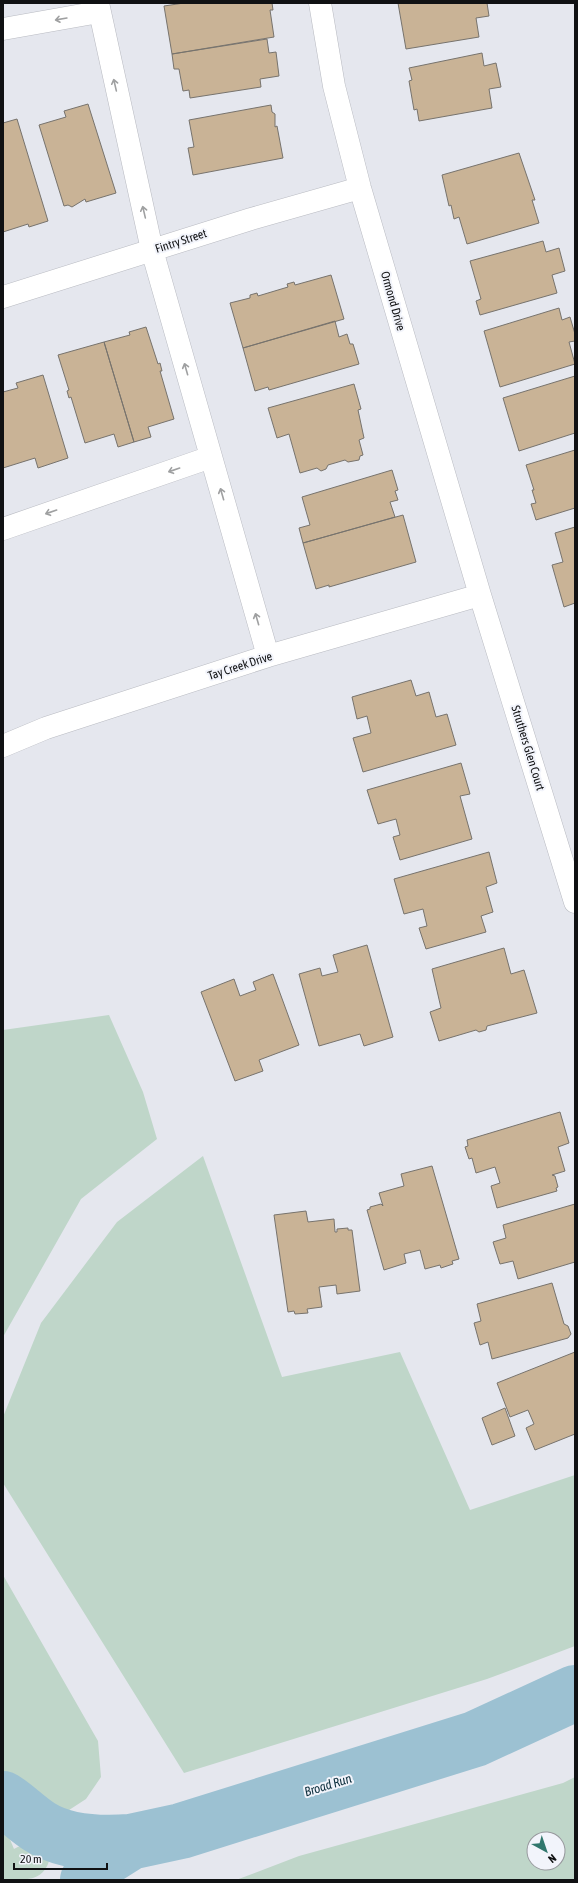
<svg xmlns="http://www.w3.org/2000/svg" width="578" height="1883" font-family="'Asap Condensed',sans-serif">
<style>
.green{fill:#bfd6c9;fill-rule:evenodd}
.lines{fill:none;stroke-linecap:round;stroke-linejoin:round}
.river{stroke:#9cc1d2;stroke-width:56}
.building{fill:#c9b396;stroke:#77736d}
.minor-casing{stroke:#b9bbc2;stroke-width:23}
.minor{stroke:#fff;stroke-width:22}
.oneway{stroke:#9fa0a1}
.labels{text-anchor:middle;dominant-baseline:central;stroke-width:4;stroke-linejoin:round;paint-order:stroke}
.street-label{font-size:12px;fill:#101113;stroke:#f2f4fb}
.water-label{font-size:13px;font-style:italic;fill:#0e303e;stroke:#f2f4fb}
</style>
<rect width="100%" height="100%" fill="#e5e7ee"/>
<!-- green -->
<path class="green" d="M109 1015 143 1092 157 1139 81 1199 3 1337V1030Z
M203 1156 282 1377 400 1352 470 1510 575 1475V1646L487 1679 184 1773 3 1483V1417L41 1323 117 1222Z
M3 1575 98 1741 101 1777 86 1799 66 1812 40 1802 19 1786 3 1784Z
M575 1777V1880H236L299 1856 563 1783ZM534 1839H558V1863H534Z
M3 1823 14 1849C25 1842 41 1843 51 1852 47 1882 28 1880 3 1880Z"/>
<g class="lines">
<!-- river -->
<path class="river" d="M3 1799C16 1807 27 1819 40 1827 65 1843 101 1844 130 1842
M88 1880 100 1861 130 1842 181 1831 475 1739 575 1693"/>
</g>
<!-- building -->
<path class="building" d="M184 3H272L273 10H270L274 37 172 54 164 6Z
M398 3H487L489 16 476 18 479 37 406 49Z
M267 39 269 53 276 52 279 76 260 79 261 87 190 98 189 90 183 91 179 69H174L172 54Z
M482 53 484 66 496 63 501 87 489 89 492 108 419 121 417 109 414 110 409 81 412 80 409 68Z
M88 104 116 193 86 202 85 199 72 207 68 205 64 206 39 125 66 117 64 111Z
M271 105 272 112 275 114V127L277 126 283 158 193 175 188 148 194 147 189 120Z
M17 119 48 221 29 227 28 224 3 232V123Z
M519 153 535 200H532L539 223 467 244 459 217 454 219 451 205 449 206 442 175Z
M543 241 546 252 559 248 565 271 552 275 557 293 480 315 476 301 481 299 470 261Z
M331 275 344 319 243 348 230 303 250 298V295L257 293 258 296 288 287 287 284 294 282 295 285Z
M559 308 562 320 570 317 575 334V341L569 342 575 364 500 387 484 331Z
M335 321 339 337 347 334 350 344H353L359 364 269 390 268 387 255 391 243 348Z
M146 327 158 364 160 363 162 371H160L174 419 148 427 151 437 134 442 104 342 130 335 129 332Z
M104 342 134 442 118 447 114 434 85 443 71 397 69 398 67 391 69 390 58 355Z
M43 375 68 458 38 468 35 458 3 468V392L18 388 16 383Z
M575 376V433L519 451 503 398Z
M354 384 361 409 358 410 364 438 359 440 363 455 360 456 359 460 348 462 345 460 328 465 326 469 321 471 317 468 300 473 289 434 277 438 268 408Z
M575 450V508L536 520 531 504 536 503 532 490H534L526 465Z
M392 470 398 490 395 491 398 500 390 502 395 517 303 543 299 528 310 525 302 497Z
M403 515 416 562 329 587V585L316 589 303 543Z
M575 527V603L564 607 552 565 563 562 555 533Z
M411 680 416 696 429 692 436 717 447 714 456 745 363 772 353 738 371 733 367 716 357 719 352 697Z
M461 763 470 794 460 796 472 839 400 860 393 837 400 835 396 819 378 824 367 790Z
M489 852 497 883 486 887 493 912 481 916 486 932 426 949 419 928 427 926 423 909 404 914 394 879Z
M367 945 393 1037 364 1046 360 1034 319 1046 299 974 320 968 322 976 338 972 333 955Z
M504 948 511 974 524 970 537 1013 487 1026 486 1030 479 1032 476 1030 439 1041 430 1012 441 1008 432 969Z
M273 974 299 1045 259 1060 263 1071 235 1081 201 992 234 979 240 996 256 990 253 982Z
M560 1112 569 1143 558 1147 565 1171 552 1175 555 1176 558 1187 556 1188 557 1191 497 1208 491 1186 500 1183 495 1167 476 1173 472 1158 469 1159 465 1147 468 1146 467 1140Z
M432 1166 459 1259 452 1261 453 1264 441 1268 440 1265 425 1269 420 1250 404 1254 406 1263 384 1270 367 1210 370 1209V1207L381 1204 383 1206 379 1193 404 1186 401 1174Z
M575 1204V1262L518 1279 513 1261 500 1264 493 1242 506 1238 503 1225Z
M306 1211 308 1222 334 1219 335 1232H337V1229L348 1228V1230H352L360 1291 337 1294 336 1285 319 1287 322 1307 307 1309 308 1313 295 1314 294 1311 288 1312 274 1215Z
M552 1283 564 1324 568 1326 571 1334 568 1338 492 1359 488 1342 480 1345 474 1323 481 1321 477 1304Z
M575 1352V1434L535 1450 526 1428 534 1424 528 1410 510 1417 497 1383Z
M505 1408 515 1436 492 1445 482 1418Z"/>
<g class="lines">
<!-- minor casing -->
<g class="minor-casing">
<path id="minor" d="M98 3 152 250 268 656
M320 3 334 86 360 188 480 595 575 902
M3 29 99 12
M3 297 251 219 360 188
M3 529 211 457
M3 746 46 728 268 656 480 595"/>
</g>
<!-- minor -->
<use href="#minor" class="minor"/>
</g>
<!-- one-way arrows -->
<defs><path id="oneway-shaft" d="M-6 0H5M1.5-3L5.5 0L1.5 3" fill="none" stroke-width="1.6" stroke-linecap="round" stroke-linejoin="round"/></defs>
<g class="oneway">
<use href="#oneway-shaft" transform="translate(61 19) rotate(170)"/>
<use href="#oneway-shaft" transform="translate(115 85) rotate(-103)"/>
<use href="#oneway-shaft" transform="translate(144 212) rotate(-103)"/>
<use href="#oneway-shaft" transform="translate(186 369) rotate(-106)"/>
<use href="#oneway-shaft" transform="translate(174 470) rotate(161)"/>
<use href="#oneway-shaft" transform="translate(222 494) rotate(-106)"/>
<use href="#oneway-shaft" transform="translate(51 512) rotate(161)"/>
<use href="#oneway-shaft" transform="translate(257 619) rotate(-106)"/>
</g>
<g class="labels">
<!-- street labels -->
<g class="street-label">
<text transform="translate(181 241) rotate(-18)">Fintry Street</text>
<text transform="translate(393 301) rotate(74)">Ormond Drive</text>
<text transform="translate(240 666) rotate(-18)">Tay Creek Drive</text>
<text transform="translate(528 748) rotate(73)">Struthers Glen Court</text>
</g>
<!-- water labels -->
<g class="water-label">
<text transform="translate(328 1785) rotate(-17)">Broad Run</text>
</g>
</g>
<!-- border -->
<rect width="578" height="1883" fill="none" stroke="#101113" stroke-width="8"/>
<!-- north arrow -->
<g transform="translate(546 1851) rotate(140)"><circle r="19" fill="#f2f4fb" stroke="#98999e"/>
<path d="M0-3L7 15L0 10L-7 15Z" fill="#30766c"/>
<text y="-6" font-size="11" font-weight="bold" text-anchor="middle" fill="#101113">N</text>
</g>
<!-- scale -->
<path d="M14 1863v6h93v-6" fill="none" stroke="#101113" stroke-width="2"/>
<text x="20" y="1863" font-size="12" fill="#101113" stroke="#f2f4fb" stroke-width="3" paint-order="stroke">20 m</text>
</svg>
